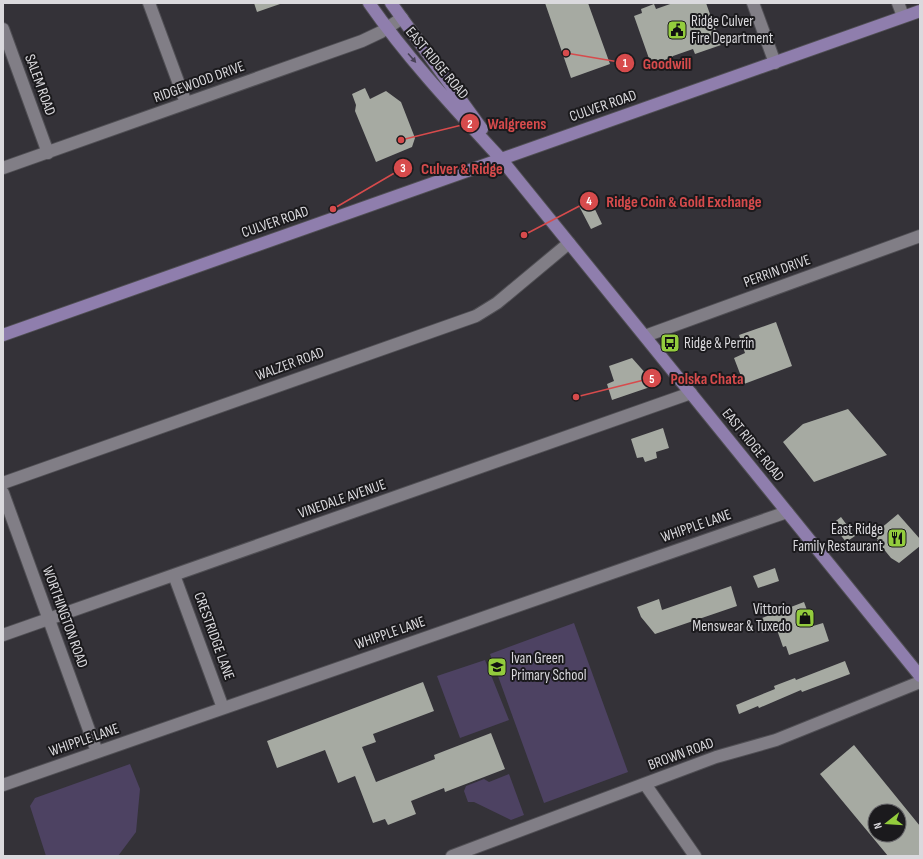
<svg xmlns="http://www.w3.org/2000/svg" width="923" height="859" font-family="'Sofia Sans Condensed',sans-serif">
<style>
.green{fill:#4d4262}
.building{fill:#a6aaa2;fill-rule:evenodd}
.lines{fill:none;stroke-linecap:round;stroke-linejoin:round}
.minor-casing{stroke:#504f54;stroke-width:14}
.major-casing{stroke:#504f54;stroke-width:14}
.minor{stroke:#817e86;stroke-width:12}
.major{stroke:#8f7ead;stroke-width:12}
.oneway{fill:#494257}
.labels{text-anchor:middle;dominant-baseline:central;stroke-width:4;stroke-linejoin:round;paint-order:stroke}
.poi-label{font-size:15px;fill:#dad9dd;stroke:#1b1a1d;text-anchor:start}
.street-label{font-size:15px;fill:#dad9dd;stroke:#1b1a1d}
.leader{fill:none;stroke:#d74b4c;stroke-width:1.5}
.callout-dot{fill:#d74b4c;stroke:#1b1a1d;stroke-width:1.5}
.mark-label{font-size:12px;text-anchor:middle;font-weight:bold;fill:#fff}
.callout-label{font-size:16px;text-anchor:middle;font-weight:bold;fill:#d74b4c;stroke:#1b1a1d;stroke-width:4;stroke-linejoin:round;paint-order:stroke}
</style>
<rect width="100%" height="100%" fill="#343238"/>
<!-- green -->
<path class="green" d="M574 623 628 772 544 803 490 654Z
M485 660 509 720 460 738 437 676Z
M130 764 140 789 136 832 118 856H46L30 806 35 798Z
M509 774 524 815 511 820 474 802H468L464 791 466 786 484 779 489 782Z"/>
<!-- building -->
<path class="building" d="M254 3H280V4L257 12Z
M545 3H588L610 64 571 78Z
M673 3H706L721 45 695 54 693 49 673 56 672 63 653 70 634 16 642 13 641 9 654 4 656 9Z
M365 88 370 99 386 91 401 102 415 138 412 147 376 162 355 111 356 105 352 94Z
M591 201 602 224 591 229 579 206Z
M776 322 792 366 744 384 734 358 745 353 739 335Z
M632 358 656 385 612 400 607 384 614 381 609 366Z
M848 409 887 455 814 482 783 442 803 424Z
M663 428 669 448 656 452 657 458 645 462 643 457 637 458 631 439Z
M898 514 920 539V546L899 563 891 558 877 541 878 540 874 534Z
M841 517 855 536 846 542 832 524Z
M775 568 779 581 758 588 753 576Z
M731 586 737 606 655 634 641 617 637 607 659 599 662 610Z
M804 602 813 626 823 623 829 641 789 655 786 646 783 647 776 627 762 633 757 620Z
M845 661 850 674 802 692 801 690 759 708 758 706 739 714 736 705 775 689 774 686 795 678 796 680Z
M423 682 434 711 373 734 376 742 362 747 376 782 435 759 434 755 491 733 505 769 445 792 444 788 411 801 416 814 388 825 385 819 373 823 355 776 338 783 325 750 277 768 267 741Z
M854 745 920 826V856H888L820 774ZM875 811H899V835H875Z"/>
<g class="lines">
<!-- minor casing -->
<g class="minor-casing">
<path id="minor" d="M149 3 186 103
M753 3 775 63
M898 3 903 16
M3 29 48 153
M3 168 362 41 381 32 402 18
M645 336 920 236
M3 483 476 316 497 303 569 243
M3 493 97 752
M174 575 223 708
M3 635 691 393
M645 784 695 856
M3 785 787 512
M452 856 716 757 776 740 920 682"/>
</g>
<!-- major casing -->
<g class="major-casing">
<path id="major" d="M369 3C408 59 455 109 501 159L920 676
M391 3 482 129
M3 335 920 11"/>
</g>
<!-- minor -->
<use href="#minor" class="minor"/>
<!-- major -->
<use href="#major" class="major"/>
</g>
<!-- one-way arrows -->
<defs><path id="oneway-solid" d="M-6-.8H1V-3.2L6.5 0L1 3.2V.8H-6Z"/></defs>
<use class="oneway" href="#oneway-solid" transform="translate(412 58) rotate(49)"/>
<!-- icons -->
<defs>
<g id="civic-square" transform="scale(1)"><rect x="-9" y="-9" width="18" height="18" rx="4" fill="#93cc3d" stroke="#1b1a1d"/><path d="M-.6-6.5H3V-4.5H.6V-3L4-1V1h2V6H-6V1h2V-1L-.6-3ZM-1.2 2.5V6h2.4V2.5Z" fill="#111"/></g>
<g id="bus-square" transform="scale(1)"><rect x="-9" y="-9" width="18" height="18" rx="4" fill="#93cc3d" stroke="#1b1a1d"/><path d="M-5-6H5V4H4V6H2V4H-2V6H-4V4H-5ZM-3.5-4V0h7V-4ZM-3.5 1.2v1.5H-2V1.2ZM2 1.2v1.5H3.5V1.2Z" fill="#111"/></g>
<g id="restaurant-square" transform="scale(1)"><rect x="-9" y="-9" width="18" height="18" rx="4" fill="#93cc3d" stroke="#1b1a1d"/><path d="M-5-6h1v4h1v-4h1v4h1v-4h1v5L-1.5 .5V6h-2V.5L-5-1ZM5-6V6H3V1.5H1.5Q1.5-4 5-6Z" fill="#111"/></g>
<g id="shop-square" transform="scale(1)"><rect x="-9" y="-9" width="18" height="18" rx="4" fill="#93cc3d" stroke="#1b1a1d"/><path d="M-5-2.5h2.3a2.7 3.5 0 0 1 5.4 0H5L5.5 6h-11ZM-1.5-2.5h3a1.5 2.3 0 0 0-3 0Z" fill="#111"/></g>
<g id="school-square" transform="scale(1)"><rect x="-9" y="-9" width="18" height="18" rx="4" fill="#93cc3d" stroke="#1b1a1d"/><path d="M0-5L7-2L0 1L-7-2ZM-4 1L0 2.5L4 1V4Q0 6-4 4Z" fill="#111"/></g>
</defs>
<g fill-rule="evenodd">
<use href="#civic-square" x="677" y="30"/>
<use href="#bus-square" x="670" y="343"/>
<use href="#restaurant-square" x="897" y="538"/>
<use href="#shop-square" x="805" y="618"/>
<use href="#school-square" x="497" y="667"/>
</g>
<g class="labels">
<!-- poi labels -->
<g class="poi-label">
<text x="691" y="21">Ridge Culver<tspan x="691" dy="17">Fire Department</tspan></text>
<text x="684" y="343">Ridge &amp; Perrin</text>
<text x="883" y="529" text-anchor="end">East Ridge<tspan x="883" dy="17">Family Restaurant</tspan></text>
<text x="791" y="609" text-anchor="end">Vittorio<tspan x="791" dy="17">Menswear &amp; Tuxedo</tspan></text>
<text x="511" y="658">Ivan Green<tspan x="511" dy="17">Primary School</tspan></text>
</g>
<!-- street labels -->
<g class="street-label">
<text transform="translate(437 63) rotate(50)">EAST RIDGE ROAD</text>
<text transform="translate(199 82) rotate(-20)">RIDGEWOOD DRIVE</text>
<text transform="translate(40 85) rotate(70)">SALEM ROAD</text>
<text transform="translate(603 106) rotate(-19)">CULVER ROAD</text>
<text transform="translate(275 222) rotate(-19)">CULVER ROAD</text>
<text transform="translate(777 271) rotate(-20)">PERRIN DRIVE</text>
<text transform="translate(290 364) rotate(-20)">WALZER ROAD</text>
<text transform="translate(753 445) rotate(51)">EAST RIDGE ROAD</text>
<text transform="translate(342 499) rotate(-19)">VINEDALE AVENUE</text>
<text transform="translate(696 526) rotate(-19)">WHIPPLE LANE</text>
<text transform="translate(65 617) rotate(70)">WORTHINGTON ROAD</text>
<text transform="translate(390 633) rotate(-19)">WHIPPLE LANE</text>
<text transform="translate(214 636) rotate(70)">CRESTRIDGE LANE</text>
<text transform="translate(84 740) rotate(-19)">WHIPPLE LANE</text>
<text transform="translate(681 754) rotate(-20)">BROWN ROAD</text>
</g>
</g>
<!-- callouts -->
<path class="leader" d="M566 53L625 63M401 140L470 123M333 209L403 168M524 235L589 201M576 397L652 378"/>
<g class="callout-dot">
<circle cx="566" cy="53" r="4"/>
<circle cx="401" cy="140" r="4"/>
<circle cx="333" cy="209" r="4"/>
<circle cx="524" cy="235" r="4"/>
<circle cx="576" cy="397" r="4"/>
<circle cx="625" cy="63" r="10"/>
<circle cx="470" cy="123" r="10"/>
<circle cx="403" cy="168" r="10"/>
<circle cx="589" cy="201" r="10"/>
<circle cx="652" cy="378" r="10"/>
</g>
<g class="mark-label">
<text x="625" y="67">1</text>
<text x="470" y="128">2</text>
<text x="403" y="172">3</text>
<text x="589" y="205">4</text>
<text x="652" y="383">5</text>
</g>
<g class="callout-label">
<text x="667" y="69">Goodwill</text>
<text x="517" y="129">Walgreens</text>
<text x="462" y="174">Culver &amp; Ridge</text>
<text x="684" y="207">Ridge Coin &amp; Gold Exchange</text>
<text x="707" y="384">Polska Chata</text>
</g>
<!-- border -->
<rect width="923" height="859" fill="none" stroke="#dad9dd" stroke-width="8"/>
<!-- north arrow -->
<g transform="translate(887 823) rotate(253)"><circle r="19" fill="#1b1a1d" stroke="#67666a"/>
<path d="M0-3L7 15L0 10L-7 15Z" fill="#93cc3d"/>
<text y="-6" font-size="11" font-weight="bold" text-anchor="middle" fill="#dad9dd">N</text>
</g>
</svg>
